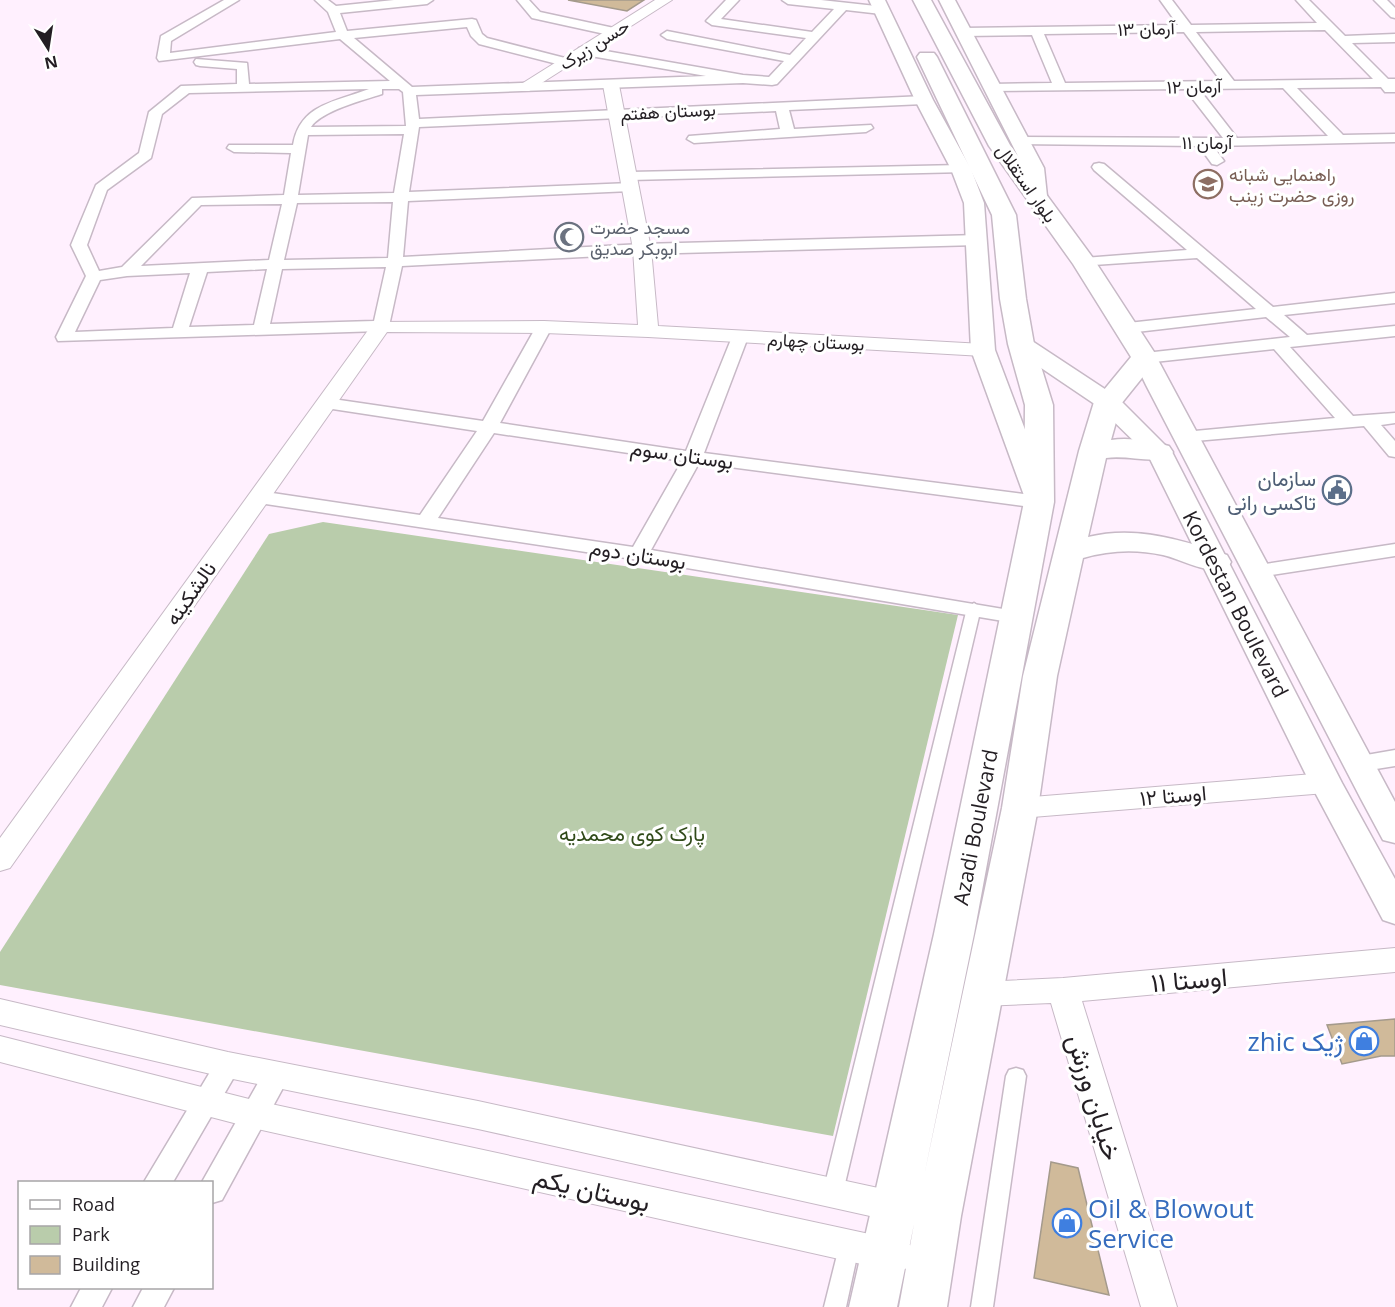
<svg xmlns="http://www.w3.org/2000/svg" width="1395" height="1307" font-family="'Open Sans',Vazirmatn,sans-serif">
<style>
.green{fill:#b9ccab}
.building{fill:#d0ba9a;stroke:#a49a8c;stroke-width:1.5}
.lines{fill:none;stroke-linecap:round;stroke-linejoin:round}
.pedestrian-casing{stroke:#c7b9c6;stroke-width:3}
.minor-casing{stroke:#c7b9c6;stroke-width:3}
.tertiary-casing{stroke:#c7b9c6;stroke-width:2}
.secondary-casing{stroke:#c7b9c6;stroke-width:3}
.primary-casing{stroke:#c7b9c6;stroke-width:3}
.pedestrian{fill:#fff;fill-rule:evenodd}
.minor{fill:#fff;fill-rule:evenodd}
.tertiary{fill:#fff;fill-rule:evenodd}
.secondary{fill:#fff;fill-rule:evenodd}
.primary{fill:#fff;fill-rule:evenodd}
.labels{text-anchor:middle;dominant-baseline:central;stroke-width:6;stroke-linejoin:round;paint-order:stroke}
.far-street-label{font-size:18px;fill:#231e23;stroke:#fff}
.far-education-label{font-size:18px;fill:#785e54;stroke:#fff;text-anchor:start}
.far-worship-label{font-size:18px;fill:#5b616d;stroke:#fff;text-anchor:start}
.street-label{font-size:21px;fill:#231e23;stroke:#fff}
.service-label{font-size:21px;fill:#4e5e75;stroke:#fff;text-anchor:end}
.park-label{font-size:21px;fill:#304a19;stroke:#fff}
.near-street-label{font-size:26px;fill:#231e23;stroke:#fff}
.near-shop-label{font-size:26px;fill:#366cbe;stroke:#fff;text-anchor:end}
</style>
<rect width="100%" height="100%" fill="#fff0fe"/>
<!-- green -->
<path class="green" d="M323 522 958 615 833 1136 0 985V952L269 534Z"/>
<!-- building -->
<path class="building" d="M568 0H644L627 11Z
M1395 1019V1056H1381L1342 1064 1327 1025Z
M1051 1162 1078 1168 1109 1295 1034 1278Z"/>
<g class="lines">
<!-- pedestrian casing -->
<g class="pedestrian-casing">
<path id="pedestrian" d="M974 603 981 608 843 1192 840 1198 833 1201 826 1198 823 1192 967 608Z
M1016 1068 1023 1070 1026 1076 993 1307H971L1006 1076 1009 1070Z
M849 1238 856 1240 859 1247 846 1307H824L839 1247 842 1240Z"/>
</g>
<!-- minor casing -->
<g class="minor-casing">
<path id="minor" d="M224 0H239L171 41 170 53 336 32 328 12 315 0H328L336 6 394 0H433L427 4 340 13 347 31 472 19 476 20 482 34 487 38 569 59 571 62 565 66 479 44 471 36 467 27 354 38 412 87 706 76 579 54 577 51 579 48 583 47 743 75 769 77 784 61 667 39 661 35 667 31 790 55 806 38 712 25 706 21 726 0H739L721 19 812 32 834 9 788 4 782 0H821L885 7 887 10 881 14 846 10 777 84 772 85 743 83 416 95 419 119 924 96 931 100 924 104 789 110 794 129 871 125 873 128 866 132 694 143 687 139 689 136 780 129 776 111 419 127 409 192 631 183 638 187 631 191 408 201 403 257 642 244 978 235 986 240 978 245 642 254 402 266 389 326 381 331 58 341 56 337 86 276 71 245 96 185 139 153 149 112 181 86 237 84V69L200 66 196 65 194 62 196 59 247 63 249 84 390 81 340 39 159 61 157 58 161 36ZM369 89C335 102 300 104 293 145H229L227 148 234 152 291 153 284 195 192 198 122 267 99 271 87 245 107 190 151 158 162 114 189 93ZM382 89H399L403 92 406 126 311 127C321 111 364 100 382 94ZM404 134 394 193 298 195 308 135ZM393 202 388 258 284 260 297 203ZM282 204 269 260 141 266 201 205ZM386 267 374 321 270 324 282 269ZM267 269 254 325 189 327 207 272ZM190 273 173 328 75 332 100 280 127 276Z
M517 0H529L540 12 614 28 620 32 614 36 532 18Z
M1160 0H1172L1191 25 1317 23 1296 0H1309L1345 36 1395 34V42L1352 43 1388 79H1395V92H1385L1381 87 1297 88 1343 135 1395 134V142L1213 146 1224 161 1217 165 1212 164 1199 146 1015 144 1013 141 1020 137 1223 138 1185 89 987 91 985 88 987 85 992 84 1052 83 1032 35 964 36 958 32 964 28 1178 25ZM1325 30 1373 79 1234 81 1196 32ZM1184 32 1221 81 1065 83 1044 34ZM1283 88 1328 136 1237 138 1199 89Z
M1374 0H1387L1395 8V18L1391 17Z
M1099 163 1104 164 1273 307 1395 293V303L1284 315 1307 335 1395 326V336L1290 347 1353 416 1395 413V423L1381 425 1395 441V457L1389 456 1364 426 1184 442 1178 441 1175 437 1178 433 1184 432 1335 418 1274 349 1145 363 1139 362 1137 358 1145 353 1290 337 1266 317 1128 333 1122 331 1120 328 1122 325 1128 323 1256 309 1197 258 1079 266 1076 263 1079 260 1084 258 1187 250 1094 170 1092 167 1094 164Z
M961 165 966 166 968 169 966 172 630 180 623 176 630 172Z
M544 322 552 327 500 423 686 451 732 337 740 332 748 337 704 453 1039 496 1046 498 1048 502 1046 506 1039 508 699 463 651 550 1015 611 1022 612 1025 617 1022 622 1015 623 639 560 259 503 252 501 250 497 252 493 259 491 420 515 477 431 326 408 320 407 317 403 320 399 326 398 483 421 536 327ZM494 433 682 461 633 547 438 518Z
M1395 544V556L1259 577 1252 575 1249 571 1252 567 1259 565Z
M1395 750V766L1357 772 1349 770 1346 764 1349 758Z
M228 1054 237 1057 241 1065 173 1182H144L219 1057Z
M277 1064 287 1067 290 1075 222 1200 212 1203V1182H202L267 1067Z
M81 1288H112L102 1307H71Z
M143 1288H174L164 1307H133Z"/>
</g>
<!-- tertiary casing -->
<g class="tertiary-casing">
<path id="tertiary" d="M655 0H672L529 91H517L515 88Z
M611 80 619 85 651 249 658 326 983 344 990 346 993 350 990 354 983 356 648 337 544 333 387 332 10 868 0 871V838L374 322 544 321 638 325 633 249 603 85Z
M1326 773 1336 776 1340 783 1336 790 1326 793 1020 818 1010 815 1006 808 1010 801 1020 798Z
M1395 948V972L1082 1001 1177 1307H1141L1051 1003 982 1006 971 1003 966 994 971 985 982 982 1063 978Z
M0 999 228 1052 478 1101 906 1194 918 1198 924 1209 918 1220 906 1224 478 1129 228 1078 0 1025Z
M0 1036 253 1100 897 1240 910 1245 915 1256 910 1267 897 1272 253 1128 0 1062Z"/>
</g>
<!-- secondary casing -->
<g class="secondary-casing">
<path id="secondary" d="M869 0H885L933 100 971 169 984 203 995 350 1052 501 1049 507 1039 509 1029 507 1026 501 971 350 964 203 951 169 915 100Z
M939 0H955L1044 168 1047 196 1044 200 1037 202 1030 200 1027 196 1024 168Z
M1021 337 1029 339 1117 397 1172 452 1342 783 1395 879V924L1383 920 1310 783 1148 455 1099 407 1013 349 1009 344 1013 339Z
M1145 351 1153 353 1157 358 1395 802V843L1383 840 1361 799 1146 385 1133 358 1137 353Z"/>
</g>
<!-- primary casing -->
<g class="primary-casing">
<path id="primary" d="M913 0H931L1010 145 1093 258 1158 358 1121 404 1111 440C1129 437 1151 441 1169 446L1173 452 1169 458C1148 463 1127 455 1106 458L1088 537C1136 525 1182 540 1227 555L1231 562 1227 569C1205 574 1184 560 1163 555 1136 549 1110 550 1083 558L1057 676 1038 808 961 1216 947 1307H899L914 1224 897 1307H849L934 934 1024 502 1025 405 1008 344 1000 299 992 215 917 57 920 53H934L937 57 1016 215 1026 299 1034 344 1053 405 1054 502 974 934 924 1176 1002 808 1023 676 1079 451 1094 402 1131 357 1073 264 989 146Z"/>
</g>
<!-- pedestrian -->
<use href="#pedestrian" class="pedestrian"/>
<!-- minor -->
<use href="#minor" class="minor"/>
<!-- tertiary -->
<use href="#tertiary" class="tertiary"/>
<!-- secondary -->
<use href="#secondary" class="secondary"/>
<!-- primary -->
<use href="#primary" class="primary"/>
</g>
<!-- icons -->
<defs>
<g id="school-ring" transform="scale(1.5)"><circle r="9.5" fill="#fff" stroke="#8d6e63" stroke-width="1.5"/><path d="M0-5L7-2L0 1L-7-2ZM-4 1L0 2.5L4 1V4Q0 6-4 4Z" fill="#8d6e63"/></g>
<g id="mosque-ring" transform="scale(1.5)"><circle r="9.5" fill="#fff" stroke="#6b7280" stroke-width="1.5"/><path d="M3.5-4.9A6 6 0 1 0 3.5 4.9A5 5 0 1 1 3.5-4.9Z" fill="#6b7280"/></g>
<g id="civic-ring" transform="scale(1.5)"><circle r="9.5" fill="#fff" stroke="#5c6f8a" stroke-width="1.5"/><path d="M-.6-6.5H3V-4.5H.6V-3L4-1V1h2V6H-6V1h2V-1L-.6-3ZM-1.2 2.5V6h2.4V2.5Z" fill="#5c6f8a"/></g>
<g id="shop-ring" transform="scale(1.5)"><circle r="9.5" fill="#fff" stroke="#3f7fe0" stroke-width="1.5"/><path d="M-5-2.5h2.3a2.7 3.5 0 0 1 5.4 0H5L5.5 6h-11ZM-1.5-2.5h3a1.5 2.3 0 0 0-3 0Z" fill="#3f7fe0"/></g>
</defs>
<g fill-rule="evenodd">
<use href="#school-ring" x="1208" y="184"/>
<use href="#mosque-ring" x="569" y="237"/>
<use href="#civic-ring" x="1337" y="490"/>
<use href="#shop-ring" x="1364" y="1041"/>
<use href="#shop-ring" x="1067" y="1223"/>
</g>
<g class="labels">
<!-- far-street labels -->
<g class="far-street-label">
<text transform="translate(1146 28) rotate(-2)">آرمان ۱۳</text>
<text transform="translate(594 44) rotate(-32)">حسن زیرک</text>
<text transform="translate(1194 86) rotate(-1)">آرمان ۱۲</text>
<text transform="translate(668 111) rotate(-3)">بوستان هفتم</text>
<text x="1207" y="142">آرمان ۱۱</text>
<text transform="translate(1027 183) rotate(55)">بلوار استقلال</text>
<text transform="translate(816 341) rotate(3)">بوستان چهارم</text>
</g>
<!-- far-education labels -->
<g class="far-education-label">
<text x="1229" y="174">راهنمایی شبانه<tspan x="1229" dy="21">روزی حضرت زینب</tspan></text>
</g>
<!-- far-worship labels -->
<g class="far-worship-label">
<text x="590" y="227">مسجد حضرت<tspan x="590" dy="21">ابوبکر صدیق</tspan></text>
</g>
<!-- street labels -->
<g class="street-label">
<text transform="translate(682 454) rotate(8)">بوستان سوم</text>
<text transform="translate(638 554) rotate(9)">بوستان دوم</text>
<text transform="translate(190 593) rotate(-55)">نالشکینه</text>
<text transform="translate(1236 604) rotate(63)">Kordestan Boulevard</text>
<text transform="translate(1173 795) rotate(-5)">اوستا ۱۲</text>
<text transform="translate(975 827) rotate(-79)">Azadi Boulevard</text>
</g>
<!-- service labels -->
<g class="service-label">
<text x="1316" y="478">سازمان<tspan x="1316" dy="24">تاکسی رانی</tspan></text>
</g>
<!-- park labels -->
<g class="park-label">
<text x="632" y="833">پارک کوی محمدیه</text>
</g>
<!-- near-street labels -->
<g class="near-street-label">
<text transform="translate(1189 979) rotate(-5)">اوستا ۱۱</text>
<text transform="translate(1095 1097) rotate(73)">خیابان ورزش</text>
<text transform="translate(592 1189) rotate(13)">بوستان یکم</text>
</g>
<!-- near-shop labels -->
<g class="near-shop-label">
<text x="1343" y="1041">zhic ژیک</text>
<text x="1088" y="1208" text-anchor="start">Oil &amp; Blowout<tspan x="1088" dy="30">Service</tspan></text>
</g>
</g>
<!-- legend -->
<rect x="18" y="1181" width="195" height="108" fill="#ffffff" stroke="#a7a5a7" stroke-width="1.5"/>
<rect x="30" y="1200" width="30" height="9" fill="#ffffff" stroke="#a7a5a7" stroke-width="1.5"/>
<text x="72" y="1211" font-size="18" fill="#231e23">Road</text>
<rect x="30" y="1226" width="30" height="18" fill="#b9ccab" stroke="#a7a5a7" stroke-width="1.5"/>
<text x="72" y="1241" font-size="18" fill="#231e23">Park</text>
<rect x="30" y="1256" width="30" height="18" fill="#d0ba9a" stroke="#a7a5a7" stroke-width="1.5"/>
<text x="72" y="1271" font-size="18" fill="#231e23">Building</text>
<!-- north arrow -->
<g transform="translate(48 48) rotate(168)" stroke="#ffffff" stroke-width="4.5" paint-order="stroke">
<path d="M0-4.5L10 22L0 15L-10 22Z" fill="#231e23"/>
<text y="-9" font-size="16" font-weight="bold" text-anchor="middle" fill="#231e23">N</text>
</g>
</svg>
